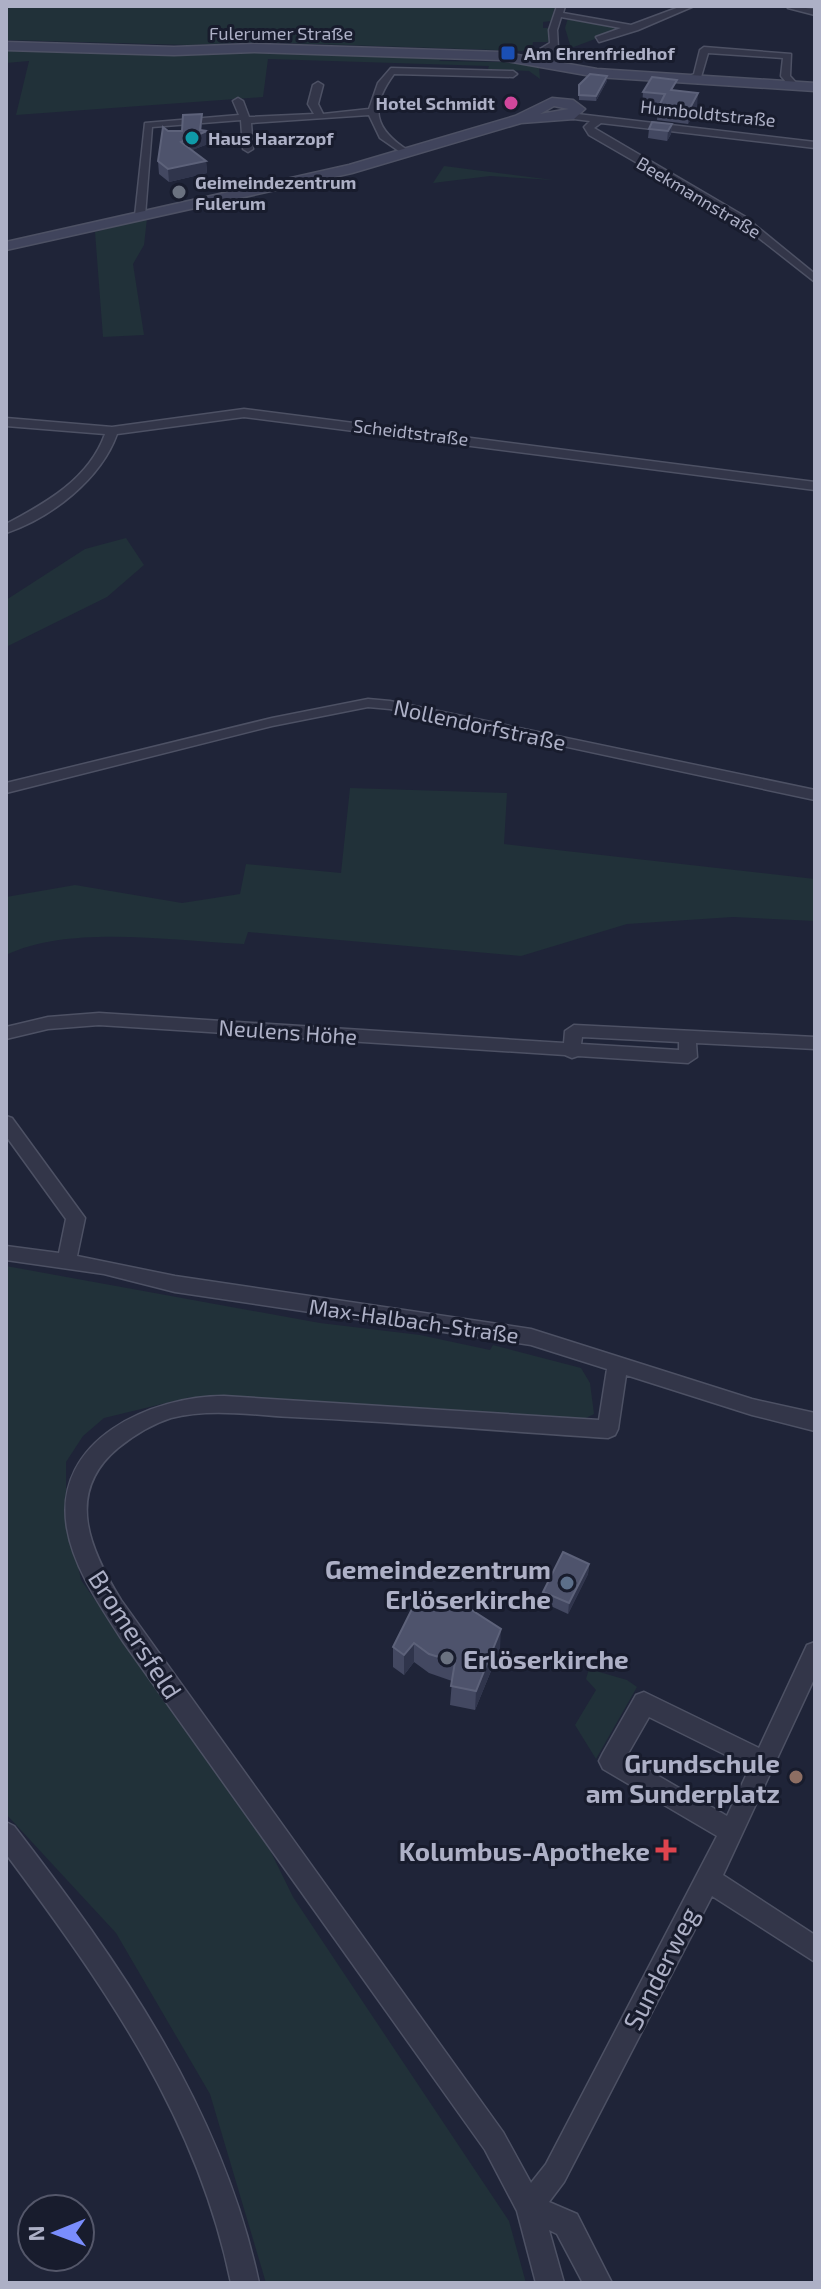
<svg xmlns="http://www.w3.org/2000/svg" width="821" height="2289" font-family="'Exo 2',sans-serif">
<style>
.green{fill:#213139}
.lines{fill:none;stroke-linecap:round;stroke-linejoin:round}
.street-casing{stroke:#4d5164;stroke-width:3}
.secondary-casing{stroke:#4d5164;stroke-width:3}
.street{fill:#333649;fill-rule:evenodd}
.secondary{fill:#40445c;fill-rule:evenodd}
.wall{fill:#434861}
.shaded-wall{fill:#30354c}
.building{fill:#4e536c;stroke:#5d627a;stroke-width:2}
.transit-dot{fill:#1a4fb4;stroke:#181c2d;stroke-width:3}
.hotel-dot{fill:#d1479c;stroke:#181c2d;stroke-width:3}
.culture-dot{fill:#0f9aa8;stroke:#181c2d;stroke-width:3}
.worship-dot{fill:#6b7280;stroke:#181c2d;stroke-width:3}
.service-dot{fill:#5c6f8a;stroke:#181c2d;stroke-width:3}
.education-dot{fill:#8d6e63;stroke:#181c2d;stroke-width:3}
.health-dot{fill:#e0444e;stroke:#181c2d;stroke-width:3}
.labels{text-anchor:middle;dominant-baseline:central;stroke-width:6;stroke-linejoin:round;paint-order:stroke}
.far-street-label{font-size:18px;fill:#adb0c6;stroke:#181c2d}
.far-poi-label{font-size:18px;font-weight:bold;fill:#adb0c6;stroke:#181c2d;text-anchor:start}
.street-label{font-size:22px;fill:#adb0c6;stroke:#181c2d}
.near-poi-label{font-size:26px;font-weight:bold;fill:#adb0c6;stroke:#181c2d;text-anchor:end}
.near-street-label{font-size:26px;fill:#adb0c6;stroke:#181c2d}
</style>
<rect width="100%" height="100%" fill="#1f2438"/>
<!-- green -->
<path class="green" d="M6 6H555L551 21 543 22V28H549L548 42H533L532 49 522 51 255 42 188 45 6 40Z
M568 18 621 26 622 29 571 48 565 28Z
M6 47 448 56 439 61 507 62 539 67 540 79 529 71 488 69 489 66 268 59 263 97 16 115 29 61 6 63Z
M444 166 553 180 490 176 433 183Z
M147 218 144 245 133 264 144 335 103 337 95 232Z
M126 538 144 565 107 597 6 647V600L85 549Z
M350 788 507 793 504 844 815 879V921L733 917 627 924 521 956 248 932 244 944C174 941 70 924 6 955V897L75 885 182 903 240 894 246 864 341 873Z
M6 1266 320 1323 420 1335 490 1350 493 1345 581 1368 590 1383 594 1414 580 1421 191 1397 104 1418 83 1436 66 1462V1508L81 1580 268 1846 293 1897 509 2221 526 2283H266L210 2094 116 1933 6 1814Z
M589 1669 627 1680 637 1687 596 1759 575 1725 596 1690 586 1679Z"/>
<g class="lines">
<!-- street casing -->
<g class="street-casing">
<path id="street" d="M557 6H565L563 13 631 25 682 6H694L638 30 599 42 596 37 621 28 561 17 557 30 559 66 552 64 550 50 531 62H525V58L550 43 549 30Z
M787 6 815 9V15L788 8Z
M704 47 791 54 790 76 799 86 791 88 781 76 783 58 708 53 701 77 685 82V78L694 74 700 50Z
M391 68 513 71 517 74 513 77 394 74C369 108 374 129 409 151L411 153 406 156 380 138 369 115 251 123 253 149 248 152 243 149 241 120 152 127 145 216 140 219 135 216 145 123 239 115 233 101 238 98 243 101 249 117 314 114 308 104 313 85 318 82 323 85 318 104 323 114 369 109 378 83Z
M569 113 815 142V148L601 123 594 128 744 216 815 274V282L736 220 589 135 584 127 590 121 566 118Z
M244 409 815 482V490L244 417 117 434C101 479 51 518 6 533V524C46 503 89 479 105 434L6 426V418L112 427Z
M368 699 390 701 815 790V800L390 709 368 707 272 726 6 793V783L272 718Z
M99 1013 564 1043 565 1031 574 1025 815 1037V1049L696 1043 697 1057 688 1063 578 1056 572 1058 565 1055 99 1025 48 1029 6 1039V1027L48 1017ZM582 1037 679 1042V1050L581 1044Z
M6 1116 12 1118 85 1218 77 1256 175 1276 531 1329 752 1399 815 1413V1431L752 1415 626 1375 618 1429 615 1435 608 1438C503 1431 398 1422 292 1417 253 1415 210 1408 171 1418 152 1424 134 1435 118 1448 64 1493 90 1550 121 1600L503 2132 531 2183 546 2164 717 1836 603 1769 599 1761 603 1753 636 1695 644 1692 759 1748 807 1645 815 1642V1677L723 1875 815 1935V1962L712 1896 564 2182 549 2202 577 2214 612 2283H583L557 2234 549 2230 564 2283H536L517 2211 485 2150 124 1643C102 1608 74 1570 67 1528 52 1439 152 1396 224 1396L599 1420 607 1369 531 1345 175 1292 104 1274 6 1260V1246L59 1253 66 1219 6 1136ZM649 1717 750 1767 727 1816 626 1757Z
M6 1822 14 1826C121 1965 222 2108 259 2283H231C197 2117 105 1987 6 1854Z"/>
</g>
<!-- secondary casing -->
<g class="secondary-casing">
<path id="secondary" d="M6 42 174 47 254 44 501 52 597 69 815 83V91L597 77 501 60 254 52 174 55 6 50Z
M552 98 573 100 585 109 574 119 521 123 352 173 6 250V242L349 165 515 116ZM554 106 569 109 540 114Z"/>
</g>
<!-- street -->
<use href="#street" class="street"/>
<!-- secondary -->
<use href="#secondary" class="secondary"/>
</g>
<!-- wall -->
<path class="wall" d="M607 76V81L596 101 579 100V85Z
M676 90 697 107 688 124 657 120 658 108 642 106 643 92Z
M202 114V131L208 144 192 150 206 161 207 173 169 182 159 174 158 161 168 131H182Z
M672 124 671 134 667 141 648 138 649 129Z
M589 1564 588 1574 568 1614 542 1602 543 1592Z
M419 1595 500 1649 475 1710 450 1705 452 1681 429 1673 414 1662 404 1675 393 1667V1647Z"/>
<!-- shaded-wall -->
<path class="shaded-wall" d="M607 76V81L596 101V96Z
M698 93 697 107 688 124 689 110Z
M202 114V133L207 131 208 144 182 154 181 142Z
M672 124 671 134 667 141 668 131Z
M206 161 207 173 169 182 168 169Z
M589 1564 588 1574 568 1614 569 1603Z
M501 1629 500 1649 475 1710 476 1691Z
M414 1643V1662L404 1675V1655Z"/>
<!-- building -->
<path class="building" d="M590 74 607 76 596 96 579 95V85Z
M652 77 677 80 671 90 698 93 689 110 659 106 665 94 643 92Z
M202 114 200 130 207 131 181 142 206 161 168 169 158 161 163 127 168 131H182L183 115Z
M652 122 672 124 668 131 649 129Z
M563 1552 589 1564 569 1603 543 1592Z
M419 1595 459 1602 501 1629 476 1691 451 1686 455 1662 429 1654 414 1643 404 1655 393 1647Z"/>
<!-- markers -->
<rect class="transit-dot" x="500" y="45" width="16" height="16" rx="4"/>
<circle class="hotel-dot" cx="511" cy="103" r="8"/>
<circle class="culture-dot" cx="192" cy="138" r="8"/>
<g class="worship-dot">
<circle cx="179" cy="192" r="8"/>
<circle cx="447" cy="1658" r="8"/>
</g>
<circle class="service-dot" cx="567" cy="1583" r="8"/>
<circle class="education-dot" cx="796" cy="1777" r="8"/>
<path class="health-dot" d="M662 1838h8v8h8v8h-8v8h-8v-8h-8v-8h8z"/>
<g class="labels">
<!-- far-street labels -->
<g class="far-street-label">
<text x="281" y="33">Fulerumer Straße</text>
<text transform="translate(708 113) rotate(6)">Humboldtstraße</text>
<text transform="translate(699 197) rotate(31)">Beekmannstraße</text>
<text transform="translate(411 432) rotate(7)">Scheidtstraße</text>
</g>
<!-- far-poi labels -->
<g class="far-poi-label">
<text x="524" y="53">Am Ehrenfriedhof</text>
<text x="495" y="103" text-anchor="end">Hotel Schmidt</text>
<text x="208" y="138">Haus Haarzopf</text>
<text x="195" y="182">Geimeindezentrum<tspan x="195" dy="21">Fulerum</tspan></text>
</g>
<!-- street labels -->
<g class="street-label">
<text transform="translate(480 724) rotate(12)">Nollendorfstraße</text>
<text transform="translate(288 1031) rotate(4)">Neulens Höhe</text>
<text transform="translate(414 1320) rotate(8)">Max-Halbach-Straße</text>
</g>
<!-- near-poi labels -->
<g class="near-poi-label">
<text x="551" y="1568">Gemeindezentrum<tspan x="551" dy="30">Erlöserkirche</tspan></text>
<text x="463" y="1658" text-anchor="start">Erlöserkirche</text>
<text x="780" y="1762">Grundschule<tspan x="780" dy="30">am Sunderplatz</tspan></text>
<text x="650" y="1850">Kolumbus-Apotheke</text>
</g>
<!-- near-street labels -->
<g class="near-street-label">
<text transform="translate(136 1634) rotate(57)">Bromersfeld</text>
<text transform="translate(660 1968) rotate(-63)">Sunderweg</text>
</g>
</g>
<!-- border -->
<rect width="821" height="2289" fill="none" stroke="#adb0c6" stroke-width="16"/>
<!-- north arrow -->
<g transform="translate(56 2233) rotate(269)"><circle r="38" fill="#181c2d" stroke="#54576a" stroke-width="2"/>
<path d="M0-6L14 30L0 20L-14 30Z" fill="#7a8dfd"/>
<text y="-12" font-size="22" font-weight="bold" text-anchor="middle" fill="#adb0c6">N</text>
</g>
</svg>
